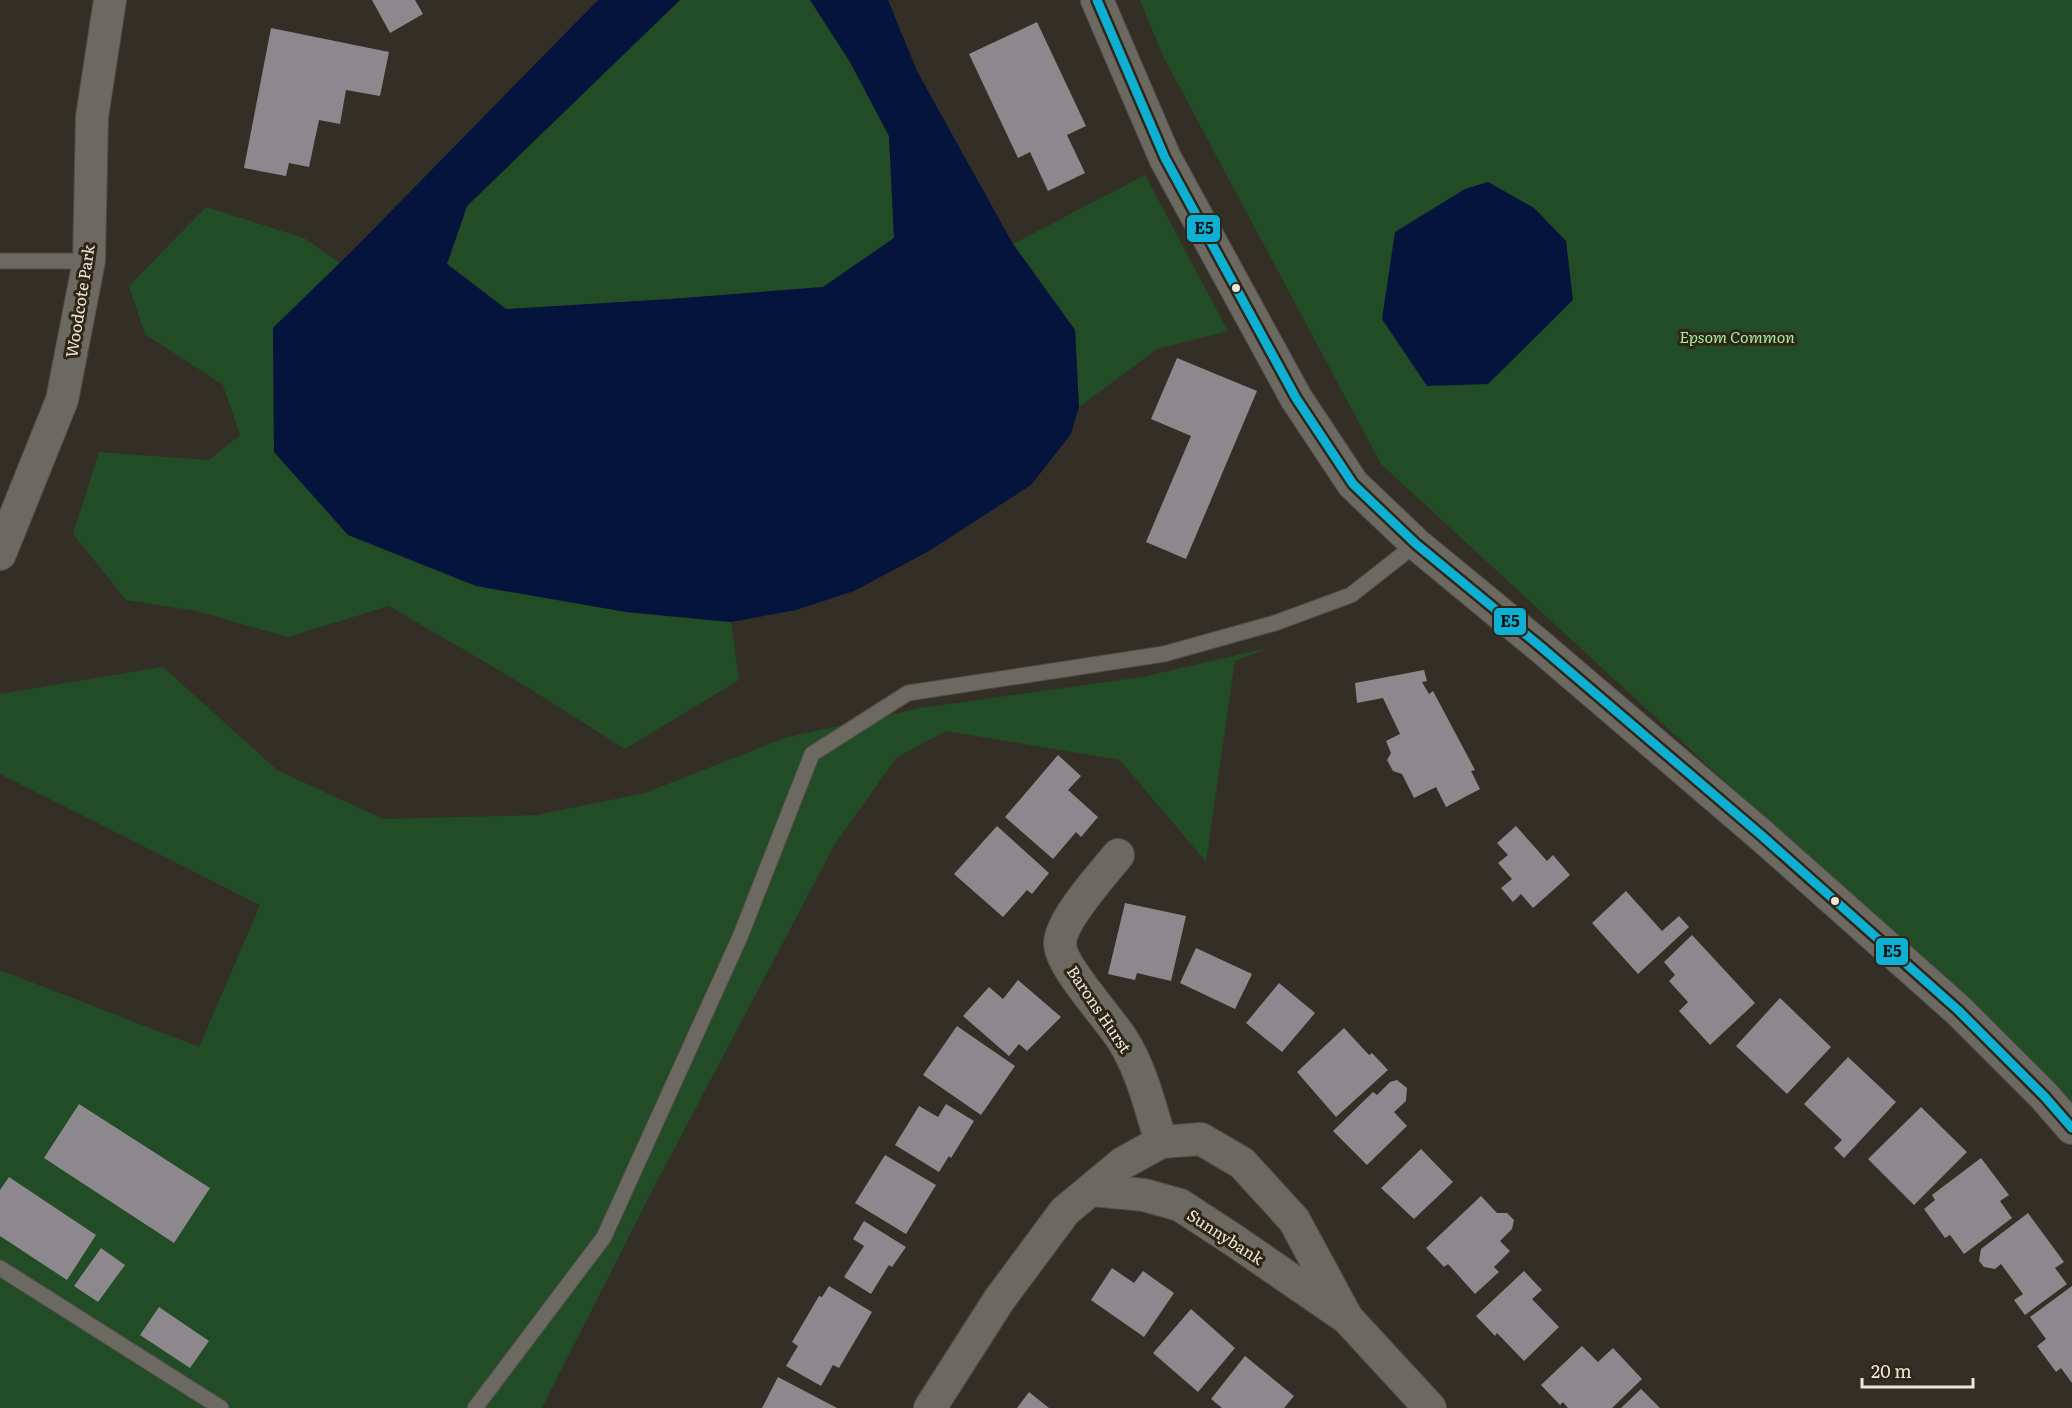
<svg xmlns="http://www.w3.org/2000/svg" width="2072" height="1408" font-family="Literata,serif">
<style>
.green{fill:#214c25}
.water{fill:#05143d}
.building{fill:#8d888e}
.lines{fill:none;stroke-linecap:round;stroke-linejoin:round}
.lane-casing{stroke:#514c45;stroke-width:17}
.street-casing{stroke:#514c45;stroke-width:34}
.lane{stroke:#6c6862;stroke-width:15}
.street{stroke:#6c6862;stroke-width:32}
.bus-1-casing{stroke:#302616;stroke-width:14}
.bus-1{stroke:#0dafd3;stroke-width:9}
.bus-dot{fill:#ece6dc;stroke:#302616;stroke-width:2}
.labels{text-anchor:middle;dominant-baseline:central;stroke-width:6;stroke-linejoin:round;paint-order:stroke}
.street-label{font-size:16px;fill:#ece6dc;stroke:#302616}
.park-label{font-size:16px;font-style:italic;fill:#9deba4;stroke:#302616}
.line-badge{stroke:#302616;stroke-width:2}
.pale-badge-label{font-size:16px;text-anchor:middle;font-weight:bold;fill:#111}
</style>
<rect width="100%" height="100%" fill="#342f26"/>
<!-- green -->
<path class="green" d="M680 0H810L850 62 889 136 894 239 823 287 671 299 506 309 447 264 467 206Z
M1140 0H2072V1118L1937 977 1381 464 1163 56Z
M1145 175 1228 331 1157 349 1079 407 1075 330 1013 244Z
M206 207 304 238 340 263 273 328 625 612 731 622 739 680 625 749 519 682 389 606 288 637 196 611 126 600 73 534 99 452 209 460 240 435 223 385 145 334 129 286Z
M1268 648 1235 661 1206 862 1120 760 946 731 897 757 835 844 652 1191 542 1408H0V970L199 1047 260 905 0 774V694L163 667 277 770 383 819 536 815 645 793 784 738 920 708 1142 677Z"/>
<!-- water -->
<path class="water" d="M598 0H680L467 206 447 264 506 309 671 299 823 287 894 238 889 136 850 62 810 0H888L917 71 1013 244 1075 330 1079 407 1071 434 1031 485 929 551 854 591 796 610 731 622 626 612 476 586 348 535 274 452 273 328 353 250Z
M1488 182 1534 208 1566 241 1573 300 1488 384 1427 386 1382 319 1395 232 1465 189Z"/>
<!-- building -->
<path class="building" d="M372 0H415L423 14 390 33Z
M1037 22 1086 126 1067 135 1085 173 1048 191 1030 152 1018 158 969 54Z
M271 28 389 52 380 96 346 90 340 124 319 120 309 167 289 163 286 176 244 168Z
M1177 358 1257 391 1186 559 1146 542 1191 436 1151 419Z
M1424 670 1427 681 1422 682 1429 694 1433 691 1475 770 1471 771 1480 789 1446 807 1436 787 1414 798 1402 774 1393 771 1387 760 1391 753 1386 741 1400 734 1383 698 1357 703 1355 683Z
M1058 755 1081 776 1068 790 1098 817 1081 837 1076 832 1053 859 1005 817Z
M997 826 1049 873 1032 894 1027 890 1003 917 954 874Z
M1516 826 1547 861 1553 855 1570 875 1533 908 1521 894 1513 902 1501 888 1512 879 1498 863 1508 855 1497 843Z
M1626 891 1662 931 1679 916 1689 927 1638 974 1592 923Z
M1125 903 1186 916 1171 981 1137 973 1135 980 1108 974Z
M1692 935 1755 1003 1710 1045 1679 1011 1688 1002 1669 981 1675 975 1664 962Z
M1196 948 1252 974 1235 1009 1180 983Z
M1018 980 1061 1017 1027 1051 1019 1044 1009 1056 963 1016 989 987 1003 999Z
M1279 983 1315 1013 1282 1052 1246 1023Z
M1780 998 1831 1047 1787 1094 1736 1046Z
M957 1026 1015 1066 981 1115 923 1075Z
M1344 1028 1369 1055 1372 1053 1388 1070 1336 1117 1297 1072Z
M1848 1057 1896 1102 1844 1158 1834 1148 1842 1140 1804 1104Z
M1397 1080 1407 1088 1406 1101 1394 1112 1407 1126 1367 1165 1333 1131 1373 1092 1377 1095 1390 1082Z
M79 1104 210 1188 174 1243 44 1158Z
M946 1104 974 1121 951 1158 949 1156 939 1172 895 1145 919 1106 938 1117Z
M1921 1107 1967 1152 1914 1205 1868 1159Z
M1421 1149 1453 1182 1414 1219 1381 1188Z
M885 1155 936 1185 906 1234 855 1203Z
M1981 1158 2009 1195 2000 1201 2012 1218 1964 1254 1950 1235 1945 1238 1924 1209 1935 1200 1932 1195Z
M9 1177 96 1235 67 1280 0 1236V1190Z
M1481 1196 1497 1213H1507L1514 1220 1512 1229 1500 1241 1510 1251 1494 1267 1499 1272 1475 1294 1448 1264 1444 1267 1426 1248Z
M2028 1213 2064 1262 2055 1268 2067 1284 2025 1315 2014 1300 2023 1294 2001 1264 1995 1269 1984 1267 1979 1261 1981 1249Z
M864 1221 906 1247 892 1267 889 1265 871 1294 844 1277 864 1246 853 1239Z
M101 1248 125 1265 98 1302 74 1286Z
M1112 1268 1134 1283 1143 1271 1174 1293 1144 1337 1091 1300Z
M1524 1271 1542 1290 1532 1299 1559 1327 1524 1361 1497 1333 1495 1336 1476 1316Z
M829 1286 872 1312 839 1368 833 1365 821 1386 786 1366 798 1346 792 1342 819 1296 822 1297Z
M2072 1286V1383L2061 1368 2056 1372 2037 1346 2046 1339 2030 1317Z
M159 1307 209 1341 190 1368 140 1335Z
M1191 1309 1235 1348 1198 1392 1153 1353Z
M1582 1346 1598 1362 1613 1348 1642 1379 1612 1408H1568L1563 1402 1560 1405 1541 1385Z
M1245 1356 1294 1396 1284 1408H1222L1211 1399Z
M778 1377 837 1408H762Z
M1641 1389 1660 1408H1621Z
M1029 1392 1049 1408H1017Z"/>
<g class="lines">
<!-- lane casing -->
<g class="lane-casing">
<path id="lane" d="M0 261H89
M0 1268 221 1408
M475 1408 604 1237 740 937 812 754 908 693 1164 654 1275 623 1351 595 1416 544"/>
</g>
<!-- street casing -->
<g class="street-casing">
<path id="street" d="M1097 0 1165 158 1296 398 1353 484 1416 544 1541 647 1761 835 1958 1010 2045 1097 2072 1128
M0 554 62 400 89 261 92 117 110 0
M1118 855C1103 874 1061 919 1060 943 1059 965 1109 1018 1122 1039 1142 1070 1150 1107 1161 1142
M1092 1190 1144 1195 1180 1205 1232 1239 1347 1318 1430 1408
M930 1408 999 1300 1065 1211 1123 1163 1161 1142 1201 1139 1242 1163 1294 1220 1347 1318"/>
</g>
<!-- lane -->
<use href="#lane" class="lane"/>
<!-- street -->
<use href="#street" class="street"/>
<!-- bus-1 casing -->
<g class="bus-1-casing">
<path id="bus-1" d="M1097 0 1165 158 1296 398 1353 484 1416 544 1541 647 1761 835 1958 1010 2045 1097 2072 1128"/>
</g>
<!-- bus-1 -->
<use href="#bus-1" class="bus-1"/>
</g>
<!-- markers -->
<g class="bus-dot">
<circle cx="1236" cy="288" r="5"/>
<circle cx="1835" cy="901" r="5"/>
</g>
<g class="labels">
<!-- street labels -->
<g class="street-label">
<text transform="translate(79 301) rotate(-81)">Woodcote Park</text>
<text transform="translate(1100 1009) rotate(56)">Barons Hurst</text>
<text transform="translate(1226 1236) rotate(33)">Sunnybank</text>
</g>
<!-- park labels -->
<g class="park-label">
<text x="1737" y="336">Epsom Common</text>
</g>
</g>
<g class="line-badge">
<rect x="1186" y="214" width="35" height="29" rx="6" fill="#0dafd3"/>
<rect x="1493" y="607" width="34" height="29" rx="6" fill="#0dafd3"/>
<rect x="1875" y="937" width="34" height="29" rx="6" fill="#0dafd3"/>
</g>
<g class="pale-badge-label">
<text x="1204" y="234">E5</text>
<text x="1510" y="627">E5</text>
<text x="1892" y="957">E5</text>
</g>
<!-- scale -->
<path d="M1862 1378v9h111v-9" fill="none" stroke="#ece6dc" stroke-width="3"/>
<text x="1871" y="1378" font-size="18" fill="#ece6dc" stroke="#302616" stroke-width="4.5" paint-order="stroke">20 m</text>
</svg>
